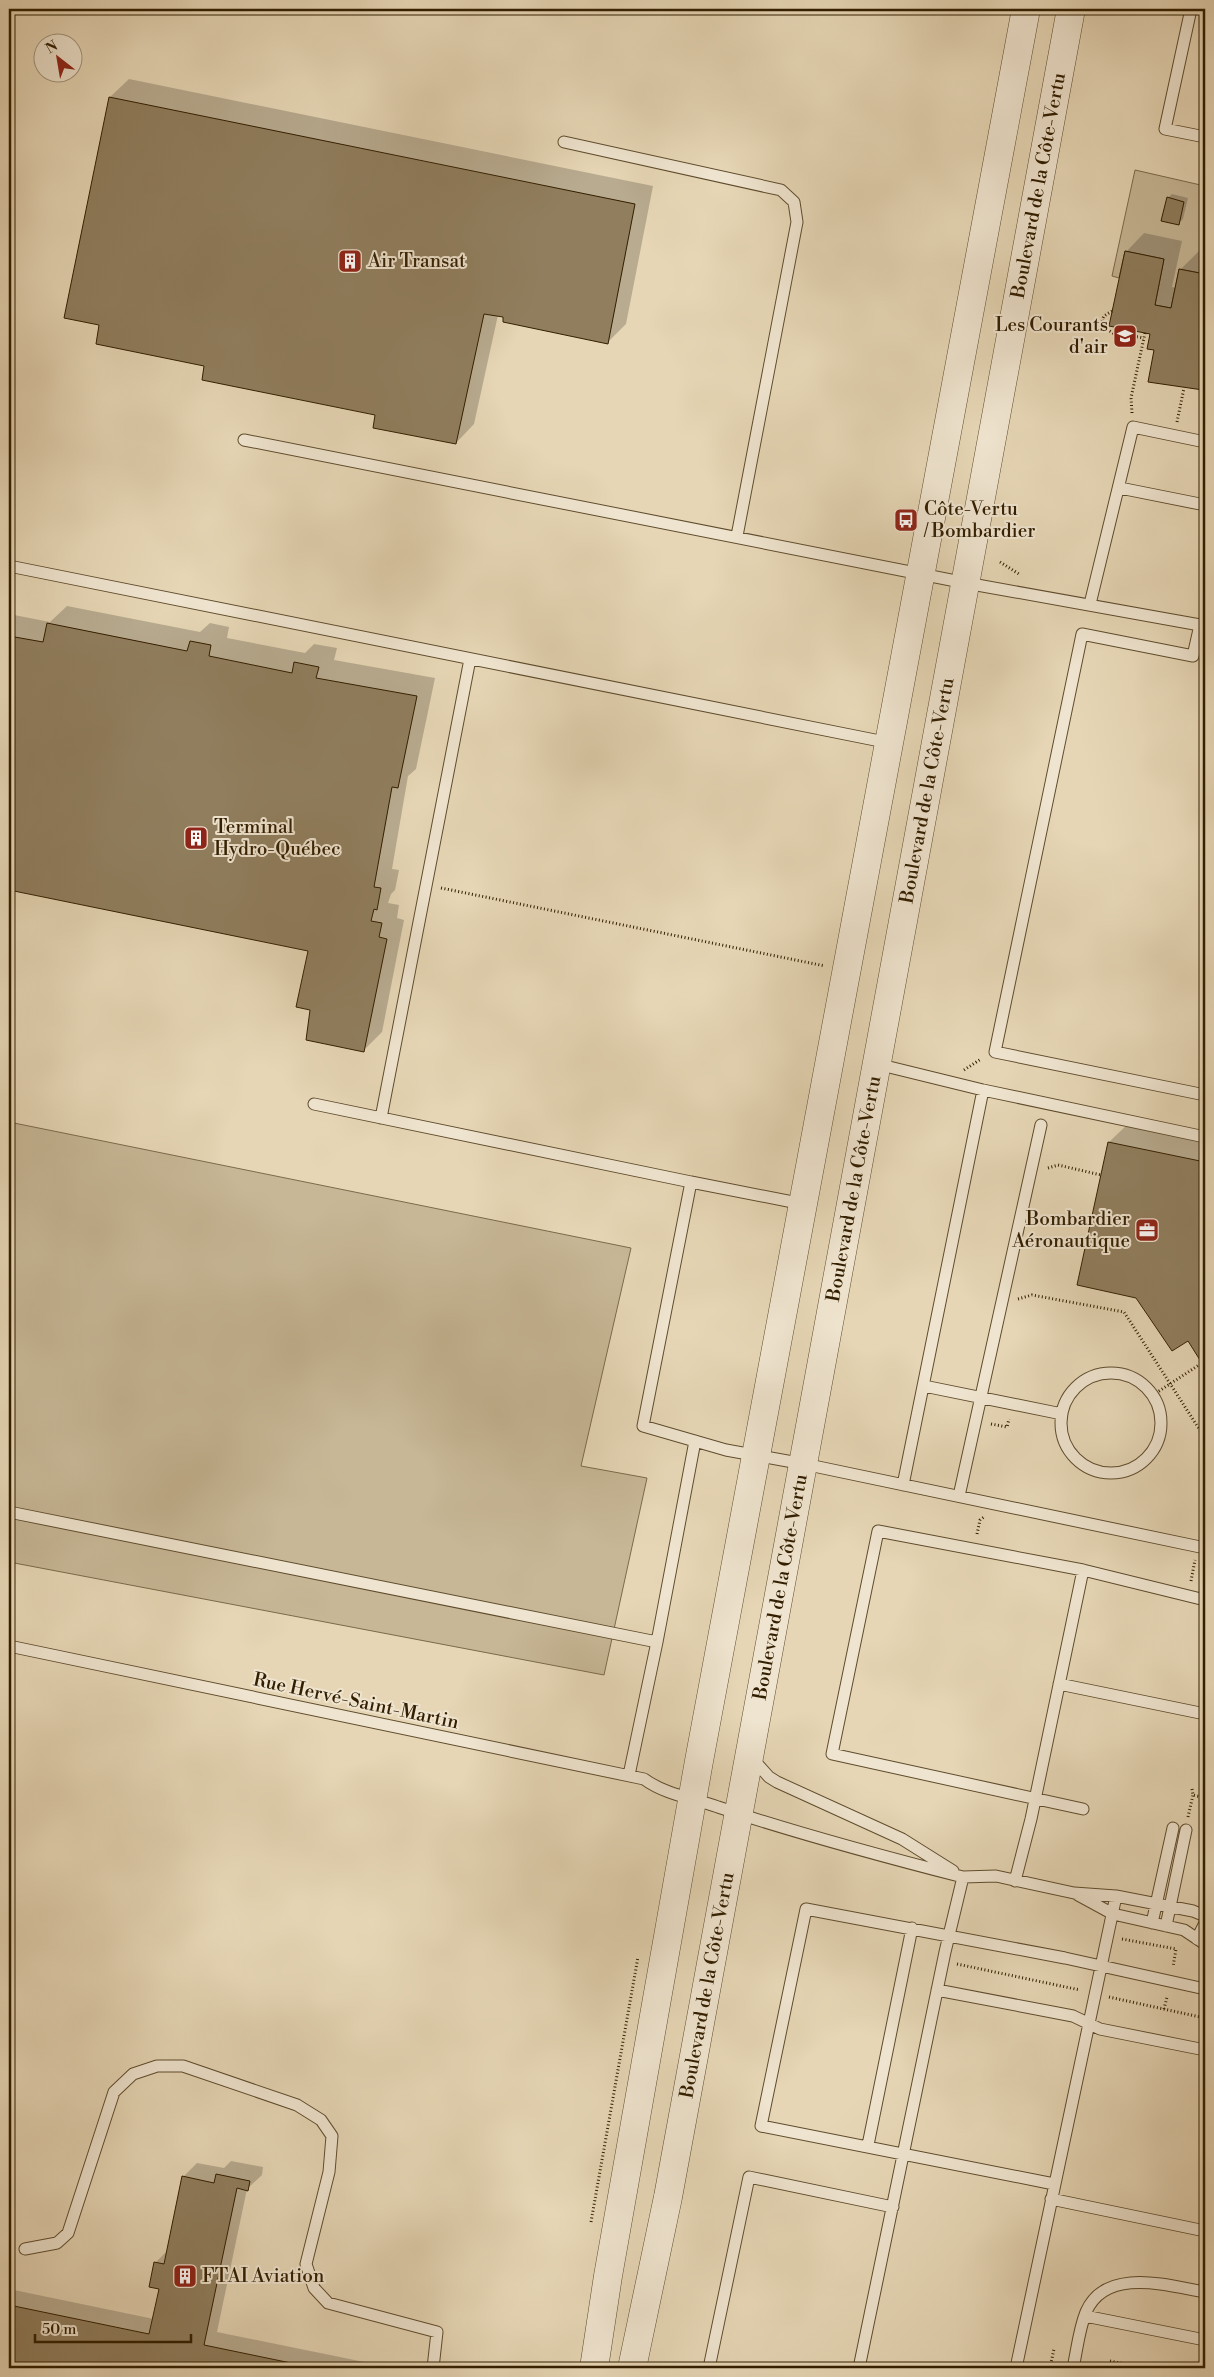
<svg xmlns="http://www.w3.org/2000/svg" width="1214" height="2377" font-family="'Libre Bodoni',serif">
<style>
.green{fill:#c7b796;stroke:#7c6a4b}
.shadow{fill:#0003}
.building{fill:#907e5e;stroke:#321e00}
.lines{fill:none;stroke-linecap:round;stroke-linejoin:round}
.service-casing{stroke:#5f4c2d;stroke-width:13}
.tertiary-casing{stroke:#5f4c2d;stroke-width:29}
.path{stroke:#321e00;stroke-width:3;stroke-dasharray:1 2.5;stroke-linecap:butt}
.service{stroke:#efe4cf;stroke-width:11}
.tertiary{stroke:#efe4cf;stroke-width:28}
.labels{text-anchor:middle;dominant-baseline:central;stroke-width:4;stroke-linejoin:round;paint-order:stroke}
.street-label{font-size:19px;fill:#321e00;stroke:#efe4cf}
.poi-label{font-size:19px;fill:#321e00;stroke:#efe4cf;text-anchor:start}
</style>
<rect width="100%" height="100%" fill="#e6d6b5"/>
<filter id="stains"><feTurbulence type="fractalNoise" baseFrequency=".004" numOctaves="4"/><feColorMatrix values="0 0 0 0 .2 0 0 0 0 .09 0 0 0 0 .02 0 0 0 .5 -.17"/></filter>
<radialGradient id="worn" r=".72"><stop offset=".6" stop-color="#630" stop-opacity="0"/><stop offset="1" stop-color="#630" stop-opacity=".3"/></radialGradient>
<!-- green -->
<path class="green" d="M1135 170 1205 186V274L1179 269 1171 308 1155 305 1164 259 1125 251 1119 278 1112 276Z
M9 1122 631 1248 581 1466 647 1478 604 1675 9 1562Z"/>
<!-- shadow -->
<path class="shadow" d="M129 79 653 186 626 324 607 343 498 315 474 424 456 443 377 414 205 365 100 324 110 97Z
M1172 194 1188 198 1183 219 1179 223 1168 198Z
M1144 233 1182 241 1172 287 1176 288 1180 270 1199 251 1205 253V385L1202 388 1155 349 1126 252Z
M67 606 200 632 210 623 229 627 227 638 305 653 314 644 337 648 334 660 435 678 416 769 408 776 392 869 399 870 395 890 391 894 388 903 399 905 397 918 404 920 382 1032 364 1050 310 950 9 889V614L50 622Z
M1128 1124 1205 1140V1365L1188 1339 1137 1297 1079 1284 1109 1142Z
M231 2161 263 2167 262 2175 247 2189 217 2332 384 2366V2368H9V2289L154 2319 160 2288 155 2263 168 2250 183 2177 197 2163 224 2168Z
M1202 2357 1205 2358V2368H1191Z"/>
<!-- building -->
<path class="building" d="M109 97 635 204 608 344 503 322V317L484 314 456 444 373 428 375 415 202 380 204 366 96 344 99 325 64 318Z
M1167 197 1184 202 1179 225 1161 221Z
M1125 251 1164 259 1155 305 1171 308 1179 269 1205 274V377L1203 390 1148 382 1154 350 1147 349 1150 334 1109 326Z
M47 623 187 651 190 641 211 645 209 656 292 673 294 662 319 667 316 678 417 696 398 788 392 787 374 887 381 888 377 910 374 909 371 921 382 923 379 937 387 939 364 1052 306 1040 310 1010 296 1007 308 951 9 890V636L43 642Z
M1108 1142 1205 1162V1368L1188 1341 1172 1351 1136 1298 1077 1285Z
M216 2174 250 2181 248 2191 237 2188 204 2345 315 2368H9V2305L149 2334 159 2289 149 2287 154 2262 164 2264 182 2176 214 2183Z"/>
<g class="lines">
<!-- service casing -->
<g class="service-casing">
<path id="service" d="M1191 9 1165 129 1205 137
M564 142 781 190 794 202 797 222 737 536
M244 440 966 583 1200 625
M1120 488 1205 505
M9 566 890 743
M1090 604 1133 427 1205 442
M1205 626 1200 625 1193 656 1082 634 995 1052 1205 1095
M877 1064 983 1090 1205 1137
M314 1104 691 1182 643 1426 726 1450 804 1464 1205 1548
M381 1118 470 659
M691 1182 803 1204
M1061 1423a50 50 0 1 1 100 0a50 50 0 1 1-100 0Z
M924 1386 1062 1414
M903 1485 983 1090
M959 1496 1041 1125
M9 1512 657 1642
M9 1646 644 1779C666 1795 693 1798 718 1807 799 1834 881 1856 963 1877L996 1876 1074 1893 1116 1896 1193 1911 1205 1916
M1059 1684 1205 1714
M751 1757 769 1777 777 1782 902 1839 953 1871
M629 1775 657 1642 695 1441
M1083 1809 832 1754 878 1531 1083 1570 1205 1600
M1015 1881 1031 1819 1083 1570
M1078 1895 1113 1914 1184 1930 1205 1944
M1152 1923 1173 1828
M1166 1926 1186 1830
M1197 1939 1205 1923
M937 1990 1073 2016 1100 2029 1205 2050
M868 2145 912 1928
M1054 2184 761 2126 806 1909 1065 1958 1205 1989
M1051 2199 1205 2231
M25 2249 57 2243 68 2233 114 2092 133 2074 157 2066H183L297 2105 321 2120 332 2136 329 2172 306 2264 314 2288 328 2303 437 2332 433 2368
M1085 2316 1205 2340
M709 2368 749 2177 893 2207
M859 2368 945 1952 963 1877
M1016 2368 1116 1896
M1073 2368C1077 2350 1079 2329 1086 2312 1106 2266 1169 2286 1205 2292"/>
</g>
<!-- tertiary casing -->
<g class="tertiary-casing">
<g id="tertiary">
<path d="M594 2368 608 2276 699 1761 1026 9"/>
<path id="s1" d="M632 2368 668 2197 1071 9"/>
</g>
</g>
<!-- path -->
<path class="path" d="M1112 311 1104 316 1102 320 1105 328 1113 333 1144 338
M1132 413 1131 398 1145 333
M1177 422 1184 388
M1000 562 1019 574
M441 888 825 966
M964 1070 981 1059
M1048 1168 1058 1165 1101 1175
M1018 1299 1032 1295 1124 1312 1205 1438
M1153 1395 1202 1363
M991 1424 1007 1427 1009 1419
M1202 1532 1205 1519
M977 1534 980 1520 984 1517
M1191 1581 1195 1560
M1192 1789 1193 1795 1205 1798
M1188 1817 1193 1795
M1122 1939 1176 1949 1173 1967
M957 1964 1080 1990
M1109 1997 1205 2018
M1164 2009 1167 1997
M591 2222 638 1957
M1110 2361 1145 2368
M1050 2368 1054 2349"/>
<!-- service -->
<use href="#service" class="service"/>
<!-- tertiary -->
<use href="#tertiary" class="tertiary"/>
</g>
<!-- icons -->
<defs>
<g id="building-square" transform="scale(1.25)"><rect x="-9" y="-9" width="18" height="18" rx="4" fill="#8f2418" stroke="#efe4cf"/><path d="M-4-6H4V6H1V3H-1V6H-4ZM-2.5-4.3h1.7v1.8h-1.7ZM.8-4.3h1.7v1.8H.8ZM-2.5-1h1.7V.8h-1.7ZM.8-1h1.7V.8H.8Z" fill="#fff"/></g>
<g id="school-square" transform="scale(1.25)"><rect x="-9" y="-9" width="18" height="18" rx="4" fill="#8f2418" stroke="#efe4cf"/><path d="M0-5L7-2L0 1L-7-2ZM-4 1L0 2.5L4 1V4Q0 6-4 4Z" fill="#fff"/></g>
<g id="bus-square" transform="scale(1.25)"><rect x="-9" y="-9" width="18" height="18" rx="4" fill="#8f2418" stroke="#efe4cf"/><path d="M-5-6H5V4H4V6H2V4H-2V6H-4V4H-5ZM-3.5-4V0h7V-4ZM-3.5 1.2v1.5H-2V1.2ZM2 1.2v1.5H3.5V1.2Z" fill="#fff"/></g>
<g id="office-square" transform="scale(1.25)"><rect x="-9" y="-9" width="18" height="18" rx="4" fill="#8f2418" stroke="#efe4cf"/><path d="M-6-3h4V-5.5h4V-3h4V5H-6ZM-1-4.5V-3h2v-1.5ZM-6 0V1H6V0Z" fill="#fff"/></g>
</defs>
<g fill-rule="evenodd">
<use href="#building-square" x="350" y="261"/>
<use href="#school-square" x="1125" y="336"/>
<use href="#bus-square" x="906" y="520"/>
<use href="#building-square" x="196" y="838"/>
<use href="#office-square" x="1147" y="1230"/>
<use href="#building-square" x="185" y="2276"/>
</g>
<g class="labels">
<!-- street labels -->
<g class="street-label">
<text stroke="none"><textPath href="#s1" startOffset="2220">Boulevard de la Côte-Vertu</textPath></text>
<text stroke="none"><textPath href="#s1" startOffset="1605">Boulevard de la Côte-Vertu</textPath></text>
<text stroke="none"><textPath href="#s1" startOffset="1200">Boulevard de la Côte-Vertu</textPath></text>
<text stroke="none"><textPath href="#s1" startOffset="795">Boulevard de la Côte-Vertu</textPath></text>
<text transform="translate(356 1701) rotate(12)">Rue Hervé-Saint-Martin</text>
<text stroke="none"><textPath href="#s1" startOffset="390">Boulevard de la Côte-Vertu</textPath></text>
</g>
<!-- poi labels -->
<g class="poi-label">
<text x="368" y="261">Air Transat</text>
<text x="1108" y="325" text-anchor="end">Les Courants<tspan x="1108" dy="22">d'air</tspan></text>
<text x="924" y="509">Côte-Vertu<tspan x="924" dy="22">/ Bombardier</tspan></text>
<text x="214" y="827">Terminal<tspan x="214" dy="22">Hydro-Québec</tspan></text>
<text x="1130" y="1219" text-anchor="end">Bombardier<tspan x="1130" dy="22">Aéronautique</tspan></text>
<text x="202" y="2276">FTAI Aviation</text>
</g>
</g>
<!-- margin -->
<rect width="1214" height="2377" fill="none" stroke="#e6d6b5" stroke-width="30"/>
<rect x="10" y="10" width="1194" height="2357" fill="none" stroke="#321e00" stroke-width="2.5"/>
<rect x="15" y="15" width="1184" height="2347" fill="none" stroke="#321e00"/>
<!-- north arrow -->
<g transform="translate(58 58) rotate(329)"><circle r="24" fill="#efe4cf" stroke="#a3957c"/>
<path d="M0-4L9 19L0 12L-9 19Z" fill="#8f2418"/>
<text y="-8" font-size="14" font-weight="bold" text-anchor="middle" fill="#321e00">N</text>
</g>
<!-- scale -->
<path d="M35 2334v8h156v-8" fill="none" stroke="#321e00" stroke-width="2.5"/>
<text x="42" y="2334" font-size="15" fill="#321e00" stroke="#efe4cf" stroke-width="4" paint-order="stroke">50 m</text>
<rect width="100%" height="100%" filter="url(#stains)"/>
<rect width="100%" height="100%" fill="url(#worn)"/>
</svg>
